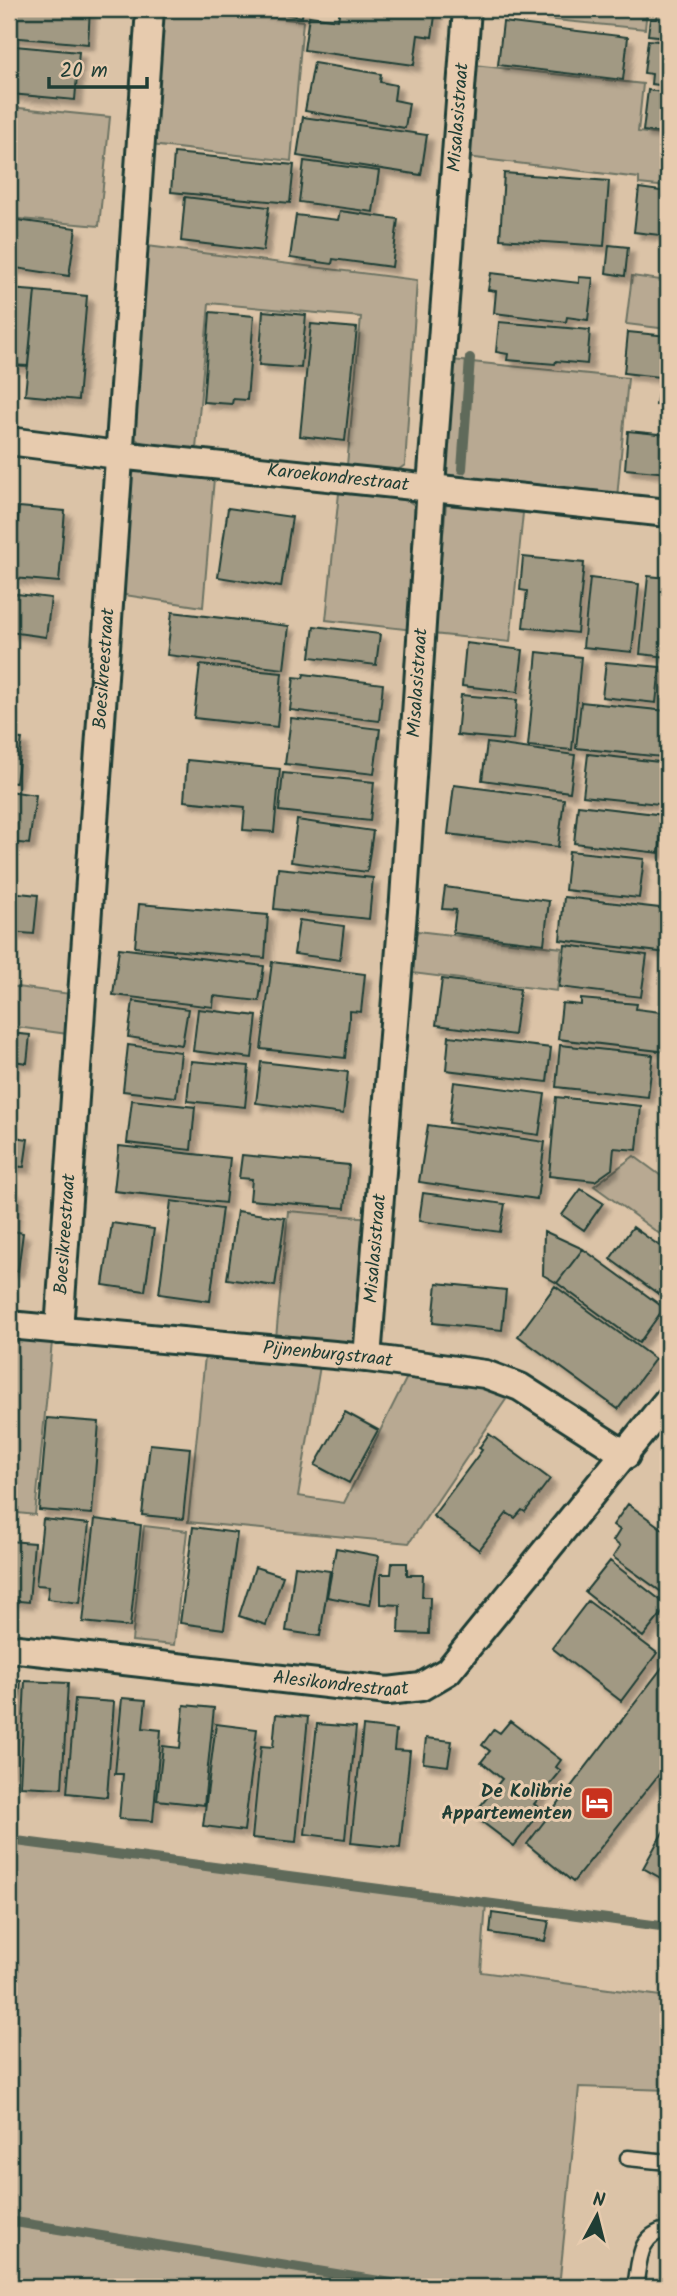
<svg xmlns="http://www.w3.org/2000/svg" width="677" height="2296" font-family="Kalam,sans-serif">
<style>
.green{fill:#b8a992;stroke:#6c7363;stroke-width:2}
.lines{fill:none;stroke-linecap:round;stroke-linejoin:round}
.stream{stroke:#5f6a5a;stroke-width:10}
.building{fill:#a19983;stroke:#1f3d34;stroke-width:2;filter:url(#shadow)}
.lane-casing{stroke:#1f3d34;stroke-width:19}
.street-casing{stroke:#1f3d34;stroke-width:32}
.lane{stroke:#e7cbae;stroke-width:14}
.street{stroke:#e7cbae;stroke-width:26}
.labels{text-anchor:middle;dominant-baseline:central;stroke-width:6;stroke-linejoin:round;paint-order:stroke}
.street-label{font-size:19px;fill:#1f3d34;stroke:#e7cbae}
.poi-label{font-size:19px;font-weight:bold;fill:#1f3d34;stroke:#e7cbae;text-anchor:end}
</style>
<defs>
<filter id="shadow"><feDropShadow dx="6" dy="6" stdDeviation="2" flood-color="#0004"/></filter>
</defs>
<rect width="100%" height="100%" fill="#dbc3a7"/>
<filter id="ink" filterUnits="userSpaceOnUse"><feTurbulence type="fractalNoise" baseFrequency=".0143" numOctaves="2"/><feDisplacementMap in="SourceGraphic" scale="14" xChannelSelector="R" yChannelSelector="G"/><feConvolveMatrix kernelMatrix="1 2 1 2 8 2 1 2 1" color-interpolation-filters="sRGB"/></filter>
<g filter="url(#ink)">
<!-- green -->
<path class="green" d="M162 9H192L303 21 291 161 151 145Z
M476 9H647L645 29 476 12Z
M474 65 643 84 638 132 668 136V187L639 184V178L467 157Z
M9 107 110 117 99 226 9 218Z
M147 246 417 280 405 465 398 470 347 465 361 317 209 303 196 449C182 448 135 449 130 432 130 431 130 422 130 421Z
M632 276 668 281V329L626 324Z
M452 360 628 378 617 498 450 479 445 473Z
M145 469 214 478 203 607 118 594 126 483 132 473Z
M339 493 407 500 419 508 413 630 326 620Z
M446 505 523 513 510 642 433 634Z
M417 931 562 948 557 991 412 973Z
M9 986 71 994 68 1034 9 1026Z
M634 1156 668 1181V1240L594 1186Z
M288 1211 371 1218 358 1338 350 1345 276 1338Z
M9 1336 52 1342 35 1515 9 1512Z
M205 1356 320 1366 298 1496 344 1503 407 1377 511 1392 409 1543 188 1522Z
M144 1526 187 1531 174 1645 132 1641Z
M9 1840 486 1903 481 1972 668 1997V2090L579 2087 559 2287H9Z"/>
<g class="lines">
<!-- stream -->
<path class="stream" d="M462 469 470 358
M9 1840 668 1927
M9 2221 416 2287"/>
</g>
<!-- building -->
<path class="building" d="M9 9H90L88 44 9 37Z
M250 9H303L302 17Z
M340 9H436L432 37 418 35 414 65 304 50 309 16 338 20Z
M658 9H668V37L648 35 650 19H656Z
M503 22 628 37 623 80 498 65Z
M648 40 668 42V86L651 84 652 74 644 73Z
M15 46 79 52 75 100 11 94Z
M314 63 381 74 380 82 396 85 394 100 409 103 405 128 305 111Z
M648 90 668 93V134L643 131Z
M303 117 427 135 421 175 297 156Z
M174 153 294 165 290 203 171 192Z
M304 161 379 171 373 212 299 202Z
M504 173 609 181 604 246 500 239Z
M639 188 668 192V236L634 232Z
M185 197 269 207 263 251 181 241Z
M340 211 398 219 392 267 333 259 332 264 290 258 296 215 338 220Z
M9 219 76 228 69 276 9 267Z
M609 245 628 247 625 276 606 273Z
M491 273 579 283V277L593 278 588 320 567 317 566 322 494 313 496 291 488 290Z
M9 289 35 291 28 366 9 365Z
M35 291 87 296 78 400 25 395Z
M263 311 306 315 301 368 259 365Z
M210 312 254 316 247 400 233 399 232 404 203 402Z
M499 322 590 330 587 364 556 361 555 364 507 360 508 354 496 352Z
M311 324 357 328 345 441 300 436Z
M628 332 668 336V378L624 373Z
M659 383 668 384V406L656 405Z
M628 431 668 435V473L625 469Z
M19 507 65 511 59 582 13 578Z
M228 508 292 517 281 587 218 577Z
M523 557 584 563 577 633 523 627 527 591 520 590Z
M648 576 668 578V657L640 654Z
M590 578 639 584 632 652 583 647Z
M9 593 51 598 46 637 9 632Z
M172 612 289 626 284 669 167 655Z
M314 626 380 634 376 665 310 657Z
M466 643 523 650 518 692 462 686Z
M537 652 581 657 572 750 528 746Z
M606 662 660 667 656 703 602 697Z
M200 665 282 673 277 727 194 718Z
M304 674 383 684 379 721 290 710 294 677 303 678Z
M461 695 517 700 513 740 457 735Z
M581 702 667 711 662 757 576 748Z
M291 718 380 729 374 774 285 764Z
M9 738 22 739 16 783 9 782Z
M487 743 575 755 570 792 482 780Z
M588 754 668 763V805L583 796Z
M187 760 280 769 274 832 243 830 245 807 184 801Z
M283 773 374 782 370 821 279 811Z
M454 785 564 799 558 847 448 834Z
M9 791 36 795 29 844 9 842Z
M578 805 664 815 659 853 574 843Z
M297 820 373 831 367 872 291 862Z
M569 851 644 859 639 898 565 890Z
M278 868 373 878 369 919 274 909Z
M445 887 549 901 544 944 453 933 456 910 442 909Z
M9 892 38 895 34 934 9 932Z
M564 897 668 909V953L560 940Z
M139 904 268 915 265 958 135 947Z
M299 920 344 926 340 960 294 954Z
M565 945 647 955 641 997 559 987Z
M119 948 264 966 259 1001 214 996 213 1007 113 995Z
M272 962 365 974 361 1012 350 1011 345 1058 261 1049Z
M442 979 520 989 514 1035 436 1025Z
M581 999 637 1004 636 1009 668 1013V1052L558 1039 562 1003 581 1005Z
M133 1001 188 1009 182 1045 128 1037Z
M198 1009 257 1016 252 1058 193 1051Z
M9 1033 30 1035 27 1063 13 1061 11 1075H9Z
M449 1036 551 1048 547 1082 446 1070Z
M128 1045 181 1052 176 1097 123 1091Z
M560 1045 653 1055 648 1097 556 1087Z
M191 1061 249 1066 245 1107 187 1101Z
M261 1062 348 1072 343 1114 256 1103Z
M454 1082 545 1094 539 1135 449 1123Z
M556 1097 641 1106 637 1150 614 1148 612 1169 595 1181 549 1176Z
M132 1100 195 1107 191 1150 127 1143Z
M428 1125 545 1142 537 1199 419 1182Z
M9 1136 28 1139 24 1167 9 1166Z
M119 1146 230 1158 225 1203 114 1191Z
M242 1155 349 1165 345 1208 250 1200 252 1179 239 1178Z
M581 1189 603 1203 584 1230 562 1215Z
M9 1191 17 1192 13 1231 23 1233 18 1271 9 1270Z
M423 1193 505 1204 500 1232 419 1221Z
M171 1201 222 1208 210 1301 159 1294Z
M237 1211 285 1218 275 1286 227 1279Z
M112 1223 154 1229 145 1291 103 1285Z
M633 1227 668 1252V1301L610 1259Z
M544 1231 583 1249 557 1283 543 1275Z
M583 1249 664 1308 639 1343 557 1283Z
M437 1283 506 1290 502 1330 433 1323Z
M555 1286 655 1359 618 1409 518 1336Z
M345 1412 378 1430 349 1483 315 1465Z
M47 1418 99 1422 92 1514 39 1510Z
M489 1434 550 1479 525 1512 522 1510 515 1518 507 1513 479 1550 433 1516 482 1450 479 1448Z
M150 1444 190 1448 183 1519 142 1515Z
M628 1504 668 1533V1591L666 1589 663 1593 613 1557 620 1546 613 1541 620 1530 613 1525Z
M43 1519 89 1524 80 1603 47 1599 49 1586 36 1585Z
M95 1519 141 1525 130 1627 83 1622Z
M193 1527 237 1533 224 1629 180 1623Z
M9 1541 34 1543 29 1602 9 1600Z
M336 1548 379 1556 370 1605 327 1597Z
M610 1561 668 1606 643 1637 585 1592Z
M392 1563H407V1575H423L422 1597H430L429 1634 399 1633 400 1605 381 1604V1574H391Z
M295 1566 330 1571 320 1636 286 1631Z
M255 1567 283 1576 266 1625 239 1616Z
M588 1601 657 1653 621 1701 552 1648Z
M668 1660V1763L573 1882 527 1844Z
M9 1680 21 1681 12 1772 9 1771Z
M25 1681 68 1683 62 1788 20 1786Z
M122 1698 146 1700 143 1728 161 1730 153 1821 119 1819 123 1774H115Z
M75 1699 114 1702 107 1797 67 1793Z
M184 1705 214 1708 204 1805 157 1800 163 1746 180 1748Z
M276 1714 308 1717 296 1842 252 1838 261 1746 273 1747Z
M510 1721 561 1760 556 1767 561 1771 534 1804 542 1810 514 1846 473 1815 502 1779 481 1762 490 1751 482 1745 494 1729 500 1733Z
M216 1724 257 1729 244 1831 203 1826Z
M317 1724 356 1727 345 1839 305 1834Z
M363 1726 396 1730 394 1750 410 1751 400 1848 351 1843Z
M426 1738 452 1741 448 1766 423 1763Z
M668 1823V1882L643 1868Z
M492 1913 549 1921 545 1941 490 1933Z"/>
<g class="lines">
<!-- lane casing -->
<g class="lane-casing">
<path id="lane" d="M628 2158 668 2162
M635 2287C640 2261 637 2236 668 2229"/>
</g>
<!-- street casing -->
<g class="street-casing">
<g id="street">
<path id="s1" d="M9 441 118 455 668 513"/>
<path id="s2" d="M9 1325 367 1358 485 1374 520 1387 626 1455"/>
<path id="s3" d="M59 1330 150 9"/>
<path id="s4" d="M367 1358 404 899 431 486 467 9"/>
<path id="s5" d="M9 1648 388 1691 421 1687 448 1671 668 1400"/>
</g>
</g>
<!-- lane -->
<use href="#lane" class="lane"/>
<!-- street -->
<use href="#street" class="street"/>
</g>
</g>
<!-- icons -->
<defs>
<g id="hotel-square" transform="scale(1.75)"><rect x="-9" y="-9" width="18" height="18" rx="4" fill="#c8321e" stroke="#e7cbae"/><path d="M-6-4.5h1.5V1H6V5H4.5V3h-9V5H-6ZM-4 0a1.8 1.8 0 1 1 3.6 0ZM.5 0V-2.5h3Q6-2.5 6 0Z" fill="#fff"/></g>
</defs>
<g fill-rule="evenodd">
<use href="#hotel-square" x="597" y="1803"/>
</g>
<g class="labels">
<!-- street labels -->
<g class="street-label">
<text stroke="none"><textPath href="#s4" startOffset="1244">Misalasistraat</textPath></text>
<text stroke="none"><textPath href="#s1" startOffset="331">Karoekondrestraat</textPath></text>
<text stroke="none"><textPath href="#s3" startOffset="663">Boesikreestraat</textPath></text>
<text stroke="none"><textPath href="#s4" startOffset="677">Misalasistraat</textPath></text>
<text stroke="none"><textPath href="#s3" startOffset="96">Boesikreestraat</textPath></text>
<text stroke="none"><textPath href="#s4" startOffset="110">Misalasistraat</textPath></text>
<text stroke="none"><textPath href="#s2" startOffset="320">Pijnenburgstraat</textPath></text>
<text stroke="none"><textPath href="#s5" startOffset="334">Alesikondrestraat</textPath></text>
</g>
<!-- poi labels -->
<g class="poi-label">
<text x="572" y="1792">De Kolibrie<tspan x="572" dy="22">Appartementen</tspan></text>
</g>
</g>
<!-- margin -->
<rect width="677" height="2296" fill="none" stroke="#e7cbae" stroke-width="35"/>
<rect x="18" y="18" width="642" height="2261" fill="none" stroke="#1f3d34" stroke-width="2.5" filter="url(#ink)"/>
<!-- north arrow -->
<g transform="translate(597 2216) rotate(7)" stroke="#e7cbae" stroke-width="5" paint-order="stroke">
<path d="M0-5L12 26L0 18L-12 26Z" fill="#1f3d34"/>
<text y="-10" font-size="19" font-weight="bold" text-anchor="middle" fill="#1f3d34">N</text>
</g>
<!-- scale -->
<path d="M49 77v10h98v-10" fill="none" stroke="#1f3d34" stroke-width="3.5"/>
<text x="60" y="77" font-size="21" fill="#1f3d34" stroke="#e7cbae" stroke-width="5" paint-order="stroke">20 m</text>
</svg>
